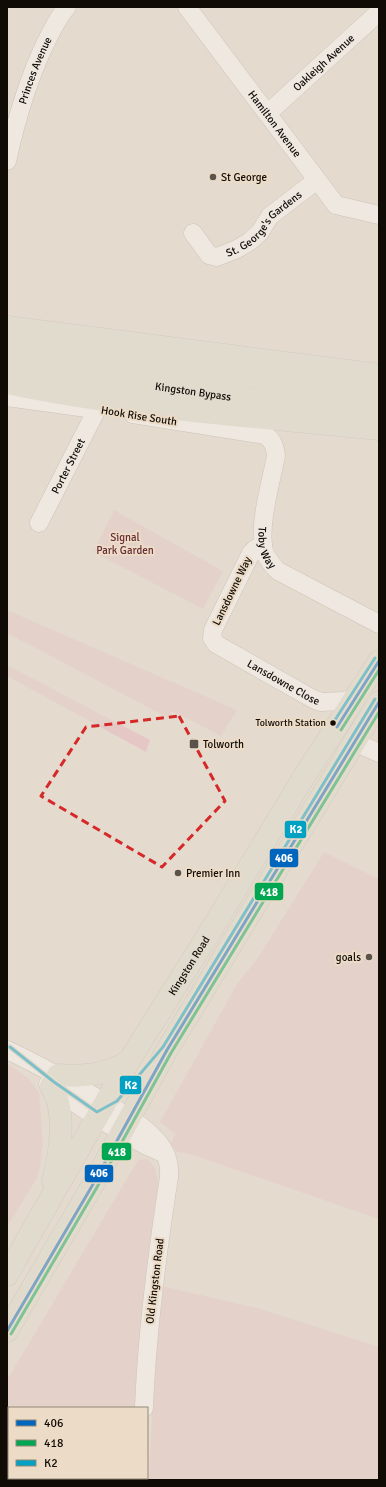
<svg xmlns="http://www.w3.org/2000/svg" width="386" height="1487" font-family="Signika,sans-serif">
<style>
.green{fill:#e5c8c5}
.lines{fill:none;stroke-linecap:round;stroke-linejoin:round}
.minor-casing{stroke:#b0a89f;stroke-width:19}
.highway-casing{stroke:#bdb8b2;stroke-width:23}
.minor{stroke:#fbf9f8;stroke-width:18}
.highway{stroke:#dedccf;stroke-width:22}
.bus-1-casing{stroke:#ecdbc6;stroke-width:6}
.bus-2-casing{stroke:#ecdbc6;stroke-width:6}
.bus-3-casing{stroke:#ecdbc6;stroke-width:6}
.bus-1{stroke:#0065bd;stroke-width:3}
.bus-2{stroke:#00a651;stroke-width:3}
.bus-3{stroke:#01a1c4;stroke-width:3}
.marked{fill:none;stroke:#d62828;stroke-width:3;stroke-dasharray:8 5;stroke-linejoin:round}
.poi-dot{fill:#5a534b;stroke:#ecdbc6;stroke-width:1.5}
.bus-dot{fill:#100b05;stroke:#ecdbc6;stroke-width:1.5}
.labels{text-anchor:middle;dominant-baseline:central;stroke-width:4;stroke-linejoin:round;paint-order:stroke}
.bus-label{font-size:10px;fill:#100b05;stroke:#ecdbc6;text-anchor:end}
.street-label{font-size:11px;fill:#100b05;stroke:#ecdbc6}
.poi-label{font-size:11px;fill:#100b05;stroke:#ecdbc6;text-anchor:start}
.park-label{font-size:11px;fill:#672c34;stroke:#ecdbc6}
.line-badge{stroke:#ecdbc6;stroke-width:1.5}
.badge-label{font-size:11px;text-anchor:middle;font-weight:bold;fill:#fff}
</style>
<rect width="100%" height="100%" fill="#e4dace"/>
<!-- green -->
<path class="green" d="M114 510 223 571 203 609 93 552Z
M7 610 237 710 221 736 172 711 168 718 7 633Z
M7 665 150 740 146 752 7 676Z
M324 852 379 879V1219L190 1154 178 1152 170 1145 175 1134 160 1122 237 984 257 959Z
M7 1063 29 1079 39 1092 43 1143 40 1167 37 1178 7 1227Z
M148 1159 155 1168 158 1182 136 1408H9V1478H134V1480H7V1380L138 1160Z
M161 1286 261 1309 379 1347V1480H149L154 1367Z"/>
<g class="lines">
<!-- minor casing -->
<g class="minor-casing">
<g id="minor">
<path id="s1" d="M187 7 336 205 379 215"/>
<path id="s2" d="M268 113 379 12"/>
<path id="s3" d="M7 161C16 120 27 82 45 44 51 32 58 17 67 7"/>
<path id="s4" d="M193 233 209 255 217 257 237 249 249 242 260 232 270 216 317 180"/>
<path d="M7 397 87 408"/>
<path id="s5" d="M133 414 265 435C273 440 275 447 276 456 271 482 258 526 264 551 267 559 272 565 278 571L379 624"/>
<path id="s6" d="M39 523 97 409"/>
<path id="s7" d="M263 546 255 549 251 553 213 630 212 638 216 644 313 699 321 702 343 701 356 698"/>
<path d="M355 742 379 753"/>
<path d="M7 1050C38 1064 67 1081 97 1098 118 1111 140 1122 157 1141 166 1151 170 1164 169 1177 157 1254 147 1330 144 1408"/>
<path d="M48 1084 97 1118 145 1145 163 1153"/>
</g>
</g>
<!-- highway casing -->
<g class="highway-casing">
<g id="highway">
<path d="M7 327 379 375"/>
<path d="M7 346 207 372 379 392"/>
<path id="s8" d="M7 365 248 399 379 413"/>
<path d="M7 383C129 409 255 416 379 429"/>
<path d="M58 1075C84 1077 106 1075 129 1061"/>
<path d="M51 1086C67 1110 60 1155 53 1181"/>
<path id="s9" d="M7 1275 129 1061 208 935 305 775 379 661"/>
<path d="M7 1331 92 1186 167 1050 379 702"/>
</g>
</g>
<!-- minor -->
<use href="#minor" class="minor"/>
<!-- highway -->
<use href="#highway" class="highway"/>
<!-- bus-1 casing -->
<g class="bus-1-casing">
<path id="bus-1" d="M337 727 379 661
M7 1331 92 1186 167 1050 379 702"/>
</g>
<!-- bus-2 casing -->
<g class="bus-2-casing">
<path id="bus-2" d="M341 730 379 670
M11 1334 96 1189 171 1053 379 712"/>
</g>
<!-- bus-3 casing -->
<g class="bus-3-casing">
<path id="bus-3" d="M333 723 375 658
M10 1047 54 1082 97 1112 117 1101 163 1047 375 699"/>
</g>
<!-- bus-1 -->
<use href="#bus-1" class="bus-1"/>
<!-- bus-2 -->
<use href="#bus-2" class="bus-2"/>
<!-- bus-3 -->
<use href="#bus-3" class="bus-3"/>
</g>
<!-- marked area -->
<path d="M0 0H386V1487H0ZM179 716 225 801 162 867 41 796 86 727Z" fill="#e4dace" fill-opacity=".55" fill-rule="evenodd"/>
<path class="marked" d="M179 716 225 801 162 867 41 796 86 727Z"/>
<!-- markers -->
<g class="poi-dot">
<circle cx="213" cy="177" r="4"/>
<rect x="189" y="739" width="10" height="10" rx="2"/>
<circle cx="178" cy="873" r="4"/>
<circle cx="369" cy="957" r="4"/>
</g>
<circle class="bus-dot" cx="333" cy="723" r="3.5"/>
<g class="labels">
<!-- bus labels -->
<g class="bus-label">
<text x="326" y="723">Tolworth Station</text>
</g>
<!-- street labels -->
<g class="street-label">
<text stroke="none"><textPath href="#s2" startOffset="75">Oakleigh Avenue</textPath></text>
<text stroke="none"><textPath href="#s3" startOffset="95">Princes Avenue</textPath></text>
<text stroke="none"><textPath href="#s1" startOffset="146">Hamilton Avenue</textPath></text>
<text stroke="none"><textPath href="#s4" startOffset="94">St. George's Gardens</textPath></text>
<text stroke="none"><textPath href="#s8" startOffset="188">Kingston Bypass</textPath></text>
<text transform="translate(139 416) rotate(9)">Hook Rise South</text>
<text stroke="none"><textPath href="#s6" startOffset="64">Porter Street</textPath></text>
<text stroke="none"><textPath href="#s5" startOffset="252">Toby Way</textPath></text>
<text transform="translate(232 591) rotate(-64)">Lansdowne Way</text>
<text stroke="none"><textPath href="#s7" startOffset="193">Lansdowne Close</textPath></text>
<text stroke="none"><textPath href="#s9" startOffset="359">Kingston Road</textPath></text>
<text transform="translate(155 1281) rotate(-83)">Old Kingston Road</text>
</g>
<!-- poi labels -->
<g class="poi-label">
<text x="221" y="177">St George</text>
<text x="203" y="744">Tolworth</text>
<text x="186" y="873">Premier Inn</text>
<text x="361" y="957" text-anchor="end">goals</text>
</g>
<!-- park labels -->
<g class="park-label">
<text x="125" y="537">Signal<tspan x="125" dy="13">Park Garden</tspan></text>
</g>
</g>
<g class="line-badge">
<rect x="284" y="820" width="23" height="19" rx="4" fill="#01a1c4"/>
<rect x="269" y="848" width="30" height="20" rx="4" fill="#0065bd"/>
<rect x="254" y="882" width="30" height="19" rx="4" fill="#00a651"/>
<rect x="119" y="1075" width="23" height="20" rx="4" fill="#01a1c4"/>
<rect x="101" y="1142" width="31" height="19" rx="4" fill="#00a651"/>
<rect x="84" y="1164" width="30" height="19" rx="4" fill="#0065bd"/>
</g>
<g class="badge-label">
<text x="296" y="833">K2</text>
<text x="284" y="862">406</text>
<text x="269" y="896">418</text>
<text x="131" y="1089">K2</text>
<text x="117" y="1156">418</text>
<text x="99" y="1177">406</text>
</g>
<!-- border -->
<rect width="386" height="1487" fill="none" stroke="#100b05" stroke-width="16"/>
<!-- legend -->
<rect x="8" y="1407" width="140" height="72" fill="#ecdbc6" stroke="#948879"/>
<rect x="16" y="1420" width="20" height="6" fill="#0065bd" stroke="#948879"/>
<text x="44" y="1427" font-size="12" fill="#100b05">406</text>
<rect x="16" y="1440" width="20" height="6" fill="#00a651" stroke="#948879"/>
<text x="44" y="1447" font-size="12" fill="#100b05">418</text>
<rect x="16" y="1460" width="20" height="6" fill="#01a1c4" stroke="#948879"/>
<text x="44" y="1467" font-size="12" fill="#100b05">K2</text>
</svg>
